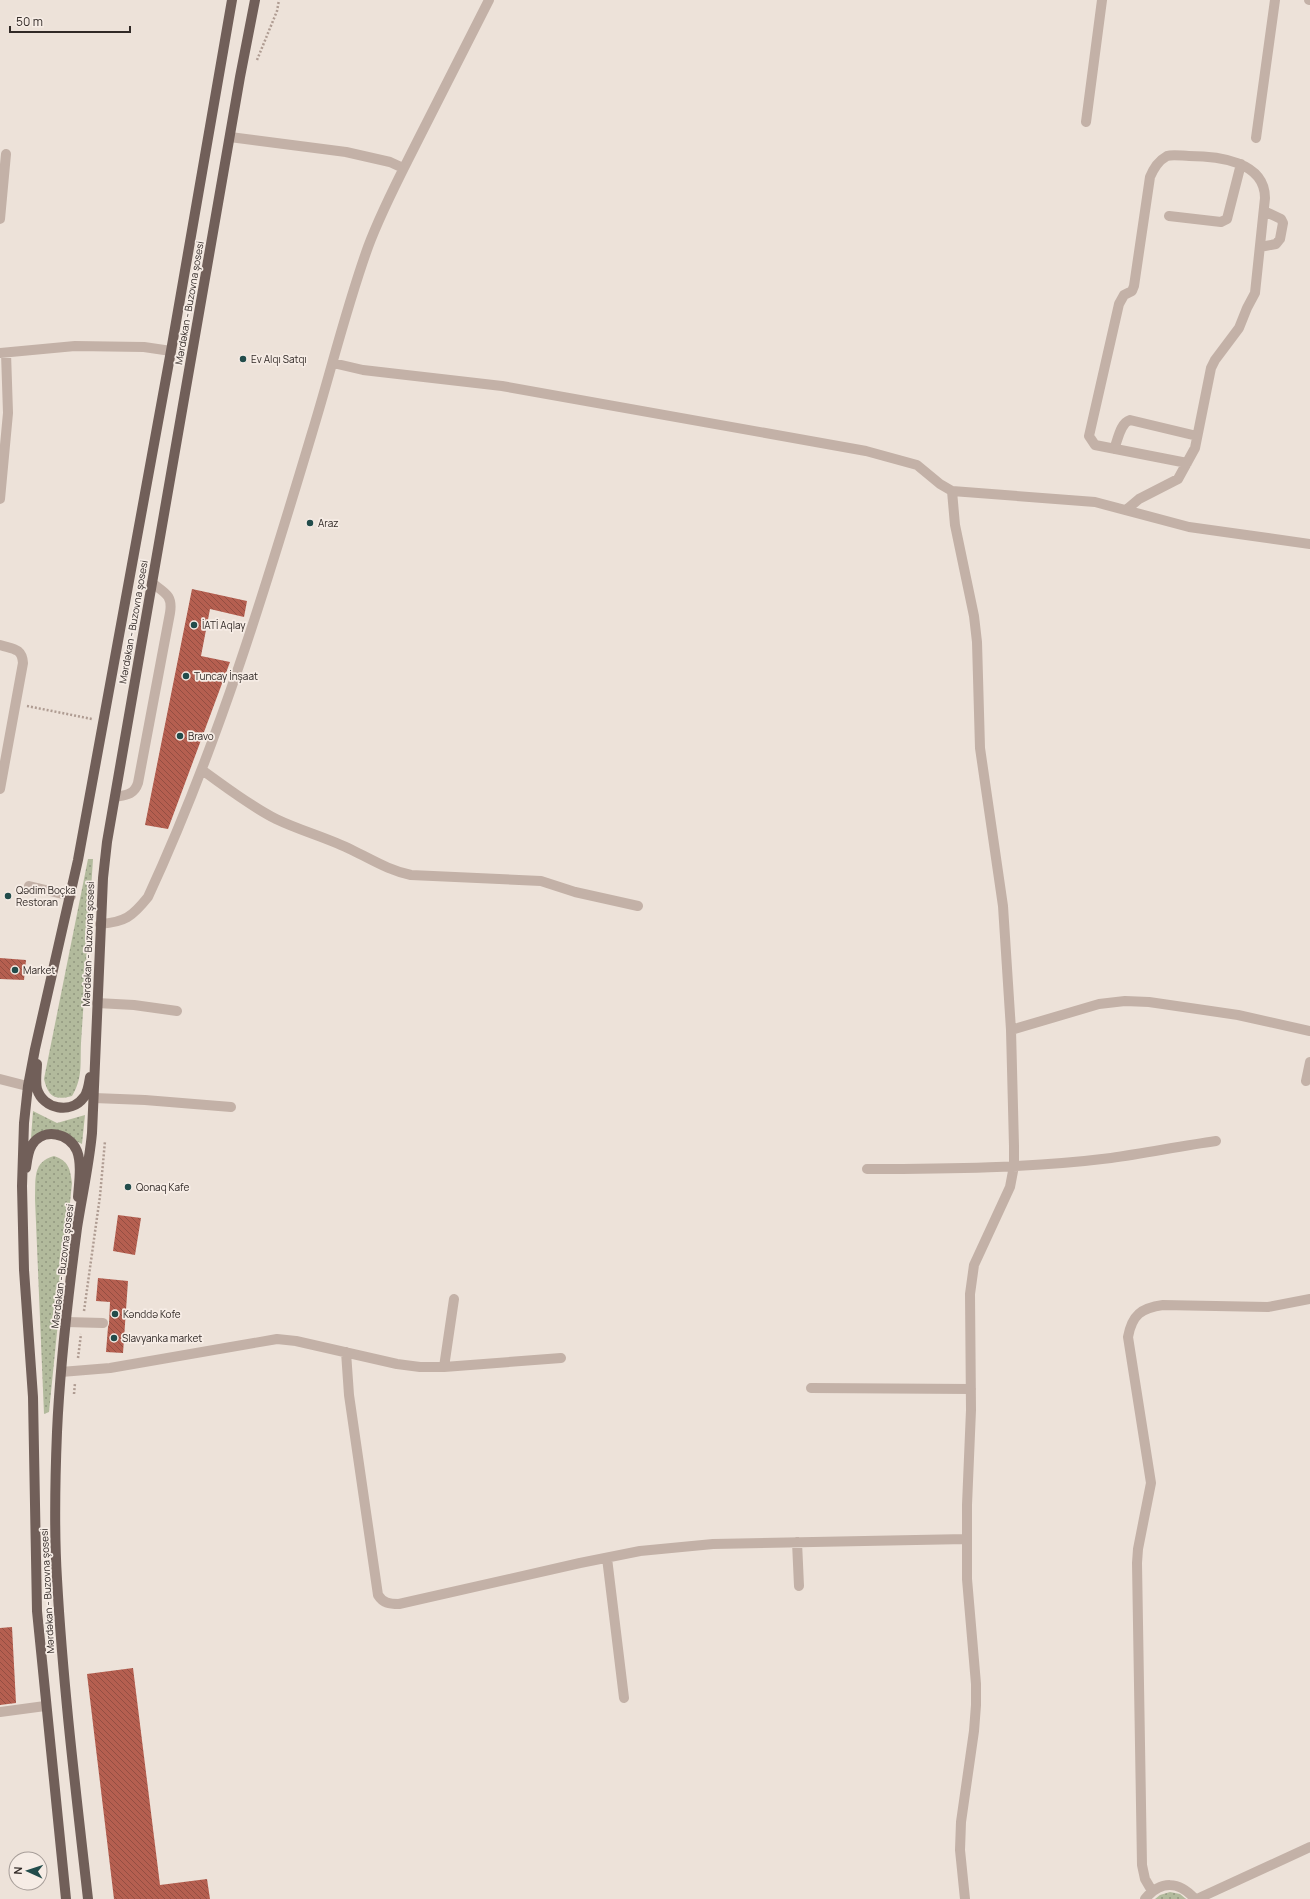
<svg xmlns="http://www.w3.org/2000/svg" width="1310" height="1899" font-family="Manrope,sans-serif">
<style>
.grass{fill:url(#grass-dots)}
.building{fill:url(#building-back-hatch)}
.lines{fill:none;stroke-linecap:round;stroke-linejoin:round}
.path{stroke:#af9c92;stroke-width:2.5;stroke-dasharray:2 2;stroke-linecap:butt}
.minor{stroke:#c3b1a7;stroke-width:10}
.major{stroke:#715f59;stroke-width:10}
.poi-dot{fill:#224c4b;stroke:#f6ece5;stroke-width:1.5}
.labels{text-anchor:middle;dominant-baseline:central;stroke-width:3.5;stroke-linejoin:round;paint-order:stroke}
.street-label{font-size:10px;fill:#312926;stroke:#f6ece5}
.poi-label{font-size:10px;fill:#312926;stroke:#f6ece5;text-anchor:start}
</style>
<defs>
<pattern id="grass-dots" width="8" height="8" patternUnits="userSpaceOnUse"><rect width="8" height="8" fill="#b2ba9c"/><path d="M2 2h.1M6 6h.1" fill="none" stroke="#91977f" stroke-width="1.8" stroke-linecap="round"/></pattern>
<pattern id="building-back-hatch" width="6" height="6" patternUnits="userSpaceOnUse"><rect width="6" height="6" fill="#b55f50"/><path d="M-1 5l2 2M0 0l6 6M5-1l2 2" fill="none" stroke="#944e42"/></pattern>
</defs>
<rect width="100%" height="100%" fill="#ede2d9"/>
<!-- grass -->
<path class="grass" d="M88 859H93L81 1043C80 1064 83 1078 72 1096 54 1101 48 1096 44 1079Z
M33 1111 57 1123 85 1115 82 1144 57 1132 31 1138Z
M54 1156C69 1161 70 1169 72 1183L49 1412 44 1414 35 1199C36 1179 32 1162 54 1156Z
M1170 1892 1180 1894 1186 1899H1155L1160 1895Z"/>
<!-- building -->
<path class="building" d="M192 589 247 601 244 617 210 609 201 656 230 662 168 829 145 825Z
M0 958 26 960 24 980 0 979Z
M118 1215 141 1218 135 1255 113 1251Z
M98 1278 128 1281 123 1353 106 1352 108 1327 109 1324 110 1302 96 1301Z
M12 1627 16 1703 0 1705V1628Z
M133 1668 160 1885 207 1879 210 1899H114L87 1674Z"/>
<g class="lines">
<!-- path -->
<path class="path" d="M257 60 277 11 279 0
M27 706 92 719
M84 1311 100 1196 105 1141
M78 1358 81 1334
M74 1394 75 1383"/>
<!-- minor -->
<path class="minor" d="M1309 0H1310
M1086 122 1102 0
M230 137 346 152 390 162 403 168
M1256 138 1275 0
M1169 216 1221 222 1227 219 1241 164
M0 219 6 154
M1260 247 1276 244 1280 239 1283 223 1281 219 1264 211
M0 353 75 346 144 347 171 351
M333 363 363 370 502 386 866 451 917 465 940 484 952 491 1095 502 1189 527 1310 544
M1114 449C1118 440 1120 423 1130 420L1197 436
M952 491 955 525 974 616 977 642 980 748 1003 906 1011 1030 1014 1146V1166L1010 1187 974 1265 970 1294 971 1410 967 1505V1579L976 1684V1705L974 1731 961 1822 960 1850 965 1899
M0 499 8 413 6 353
M1126 510 1139 499 1178 479 1195 448 1211 368 1215 360 1239 328 1247 308 1255 293 1265 198C1265 161 1217 156 1189 156 1183 156 1173 154 1167 156 1158 161 1154 168 1150 177L1134 286 1132 291 1124 295 1119 304 1089 436 1095 445 1187 463
M0 645C13 649 22 648 23 663L0 789
M202 770C226 787 250 806 276 819 301 831 328 838 352 850 373 860 388 870 411 875L541 881 575 892 638 906
M115 797C126 795 134 795 138 783L170 613C173 595 165 593 152 583
M29 886 71 896
M100 924C125 922 132 917 148 897 217 748 265 590 312 433 331 371 346 308 368 247 382 209 401 174 419 138 442 92 466 46 489 0
M97 1003 134 1005 177 1011
M1011 1030 1099 1004 1125 1001 1149 1002 1238 1015 1310 1031
M0 1079 35 1088
M1306 1081 1310 1062
M94 1098 145 1100 231 1107
M867 1169C949 1169 1030 1168 1111 1158 1146 1153 1181 1146 1216 1141
M66 1322 103 1323
M346 1352 349 1395 378 1595C383 1603 389 1604 399 1604L580 1563 640 1551 713 1544 967 1539
M444 1367 454 1299
M61 1372 110 1368 277 1339 296 1341 397 1364 420 1367H444L561 1358
M811 1388 971 1389
M797 1542 799 1586
M607 1558 624 1698
M0 1712 45 1706
M1152 1891 1145 1879 1142 1865 1137 1563 1138 1549 1151 1483 1128 1337C1132 1315 1141 1308 1163 1305L1268 1307 1310 1299
M1145 1899C1161 1880 1179 1881 1195 1899
M1197 1899 1310 1847"/>
<!-- major -->
<path class="major" d="M37 1064C37 1071 35 1081 37 1089 43 1109 71 1115 84 1097 88 1092 89 1083 90 1077
M26 1168C27 1161 28 1151 32 1145 43 1127 70 1133 77 1151 82 1164 79 1183 78 1197
M66 1899 37 1611 33 1397 24 1270 22 1186 24 1123 28 1086 35 1049 78 860 171 351 232 0
M88 1899C76 1793 63 1686 57 1579 54 1531 55 1481 57 1432 60 1364 68 1296 77 1228 82 1196 89 1165 92 1133L103 878 107 842 240 77 255 0"/>
</g>
<!-- markers -->
<g class="poi-dot">
<circle cx="243" cy="359" r="4"/>
<circle cx="310" cy="523" r="4"/>
<circle cx="194" cy="625" r="4"/>
<circle cx="186" cy="676" r="4"/>
<circle cx="180" cy="736" r="4"/>
<circle cx="8" cy="896" r="4"/>
<circle cx="15" cy="970" r="4"/>
<circle cx="128" cy="1187" r="4"/>
<circle cx="115" cy="1314" r="4"/>
<circle cx="114" cy="1338" r="4"/>
</g>
<g class="labels">
<!-- street labels -->
<g class="street-label">
<text transform="translate(189 303) rotate(-80)">Mərdəkan - Buzovna şosesi</text>
<text transform="translate(133 622) rotate(-80)">Mərdəkan - Buzovna şosesi</text>
<text transform="translate(88 944) rotate(-88)">Mərdəkan - Buzovna şosesi</text>
<text transform="translate(62 1266) rotate(-83)">Mərdəkan - Buzovna şosesi</text>
<text transform="translate(47 1591) rotate(-93)">Mərdəkan - Buzovna şosesi</text>
</g>
<!-- poi labels -->
<g class="poi-label">
<text x="251" y="359">Ev Alqı Satqı</text>
<text x="318" y="523">Araz</text>
<text x="202" y="625">İATİ Aqlay</text>
<text x="194" y="676">Tuncay İnşaat</text>
<text x="188" y="736">Bravo</text>
<text x="16" y="890">Qədim Boçka<tspan x="16" dy="12">Restoran</tspan></text>
<text x="23" y="970">Market</text>
<text x="136" y="1187">Qonaq Kafe</text>
<text x="123" y="1314">Kənddə Kofe</text>
<text x="122" y="1338">Slavyanka market</text>
</g>
</g>
<!-- north arrow -->
<g transform="translate(28 1871) rotate(273)"><circle r="19" fill="#f6ece5" stroke="#a79e99"/>
<path d="M0-3L7 15L0 10L-7 15Z" fill="#224c4b"/>
<text y="-6" font-size="11" font-weight="bold" text-anchor="middle" fill="#312926">N</text>
</g>
<!-- scale -->
<path d="M10 26v6h120v-6" fill="none" stroke="#312926" stroke-width="2"/>
<text x="16" y="26" font-size="12" fill="#312926" stroke="#f6ece5" stroke-width="3" paint-order="stroke">50 m</text>
</svg>
